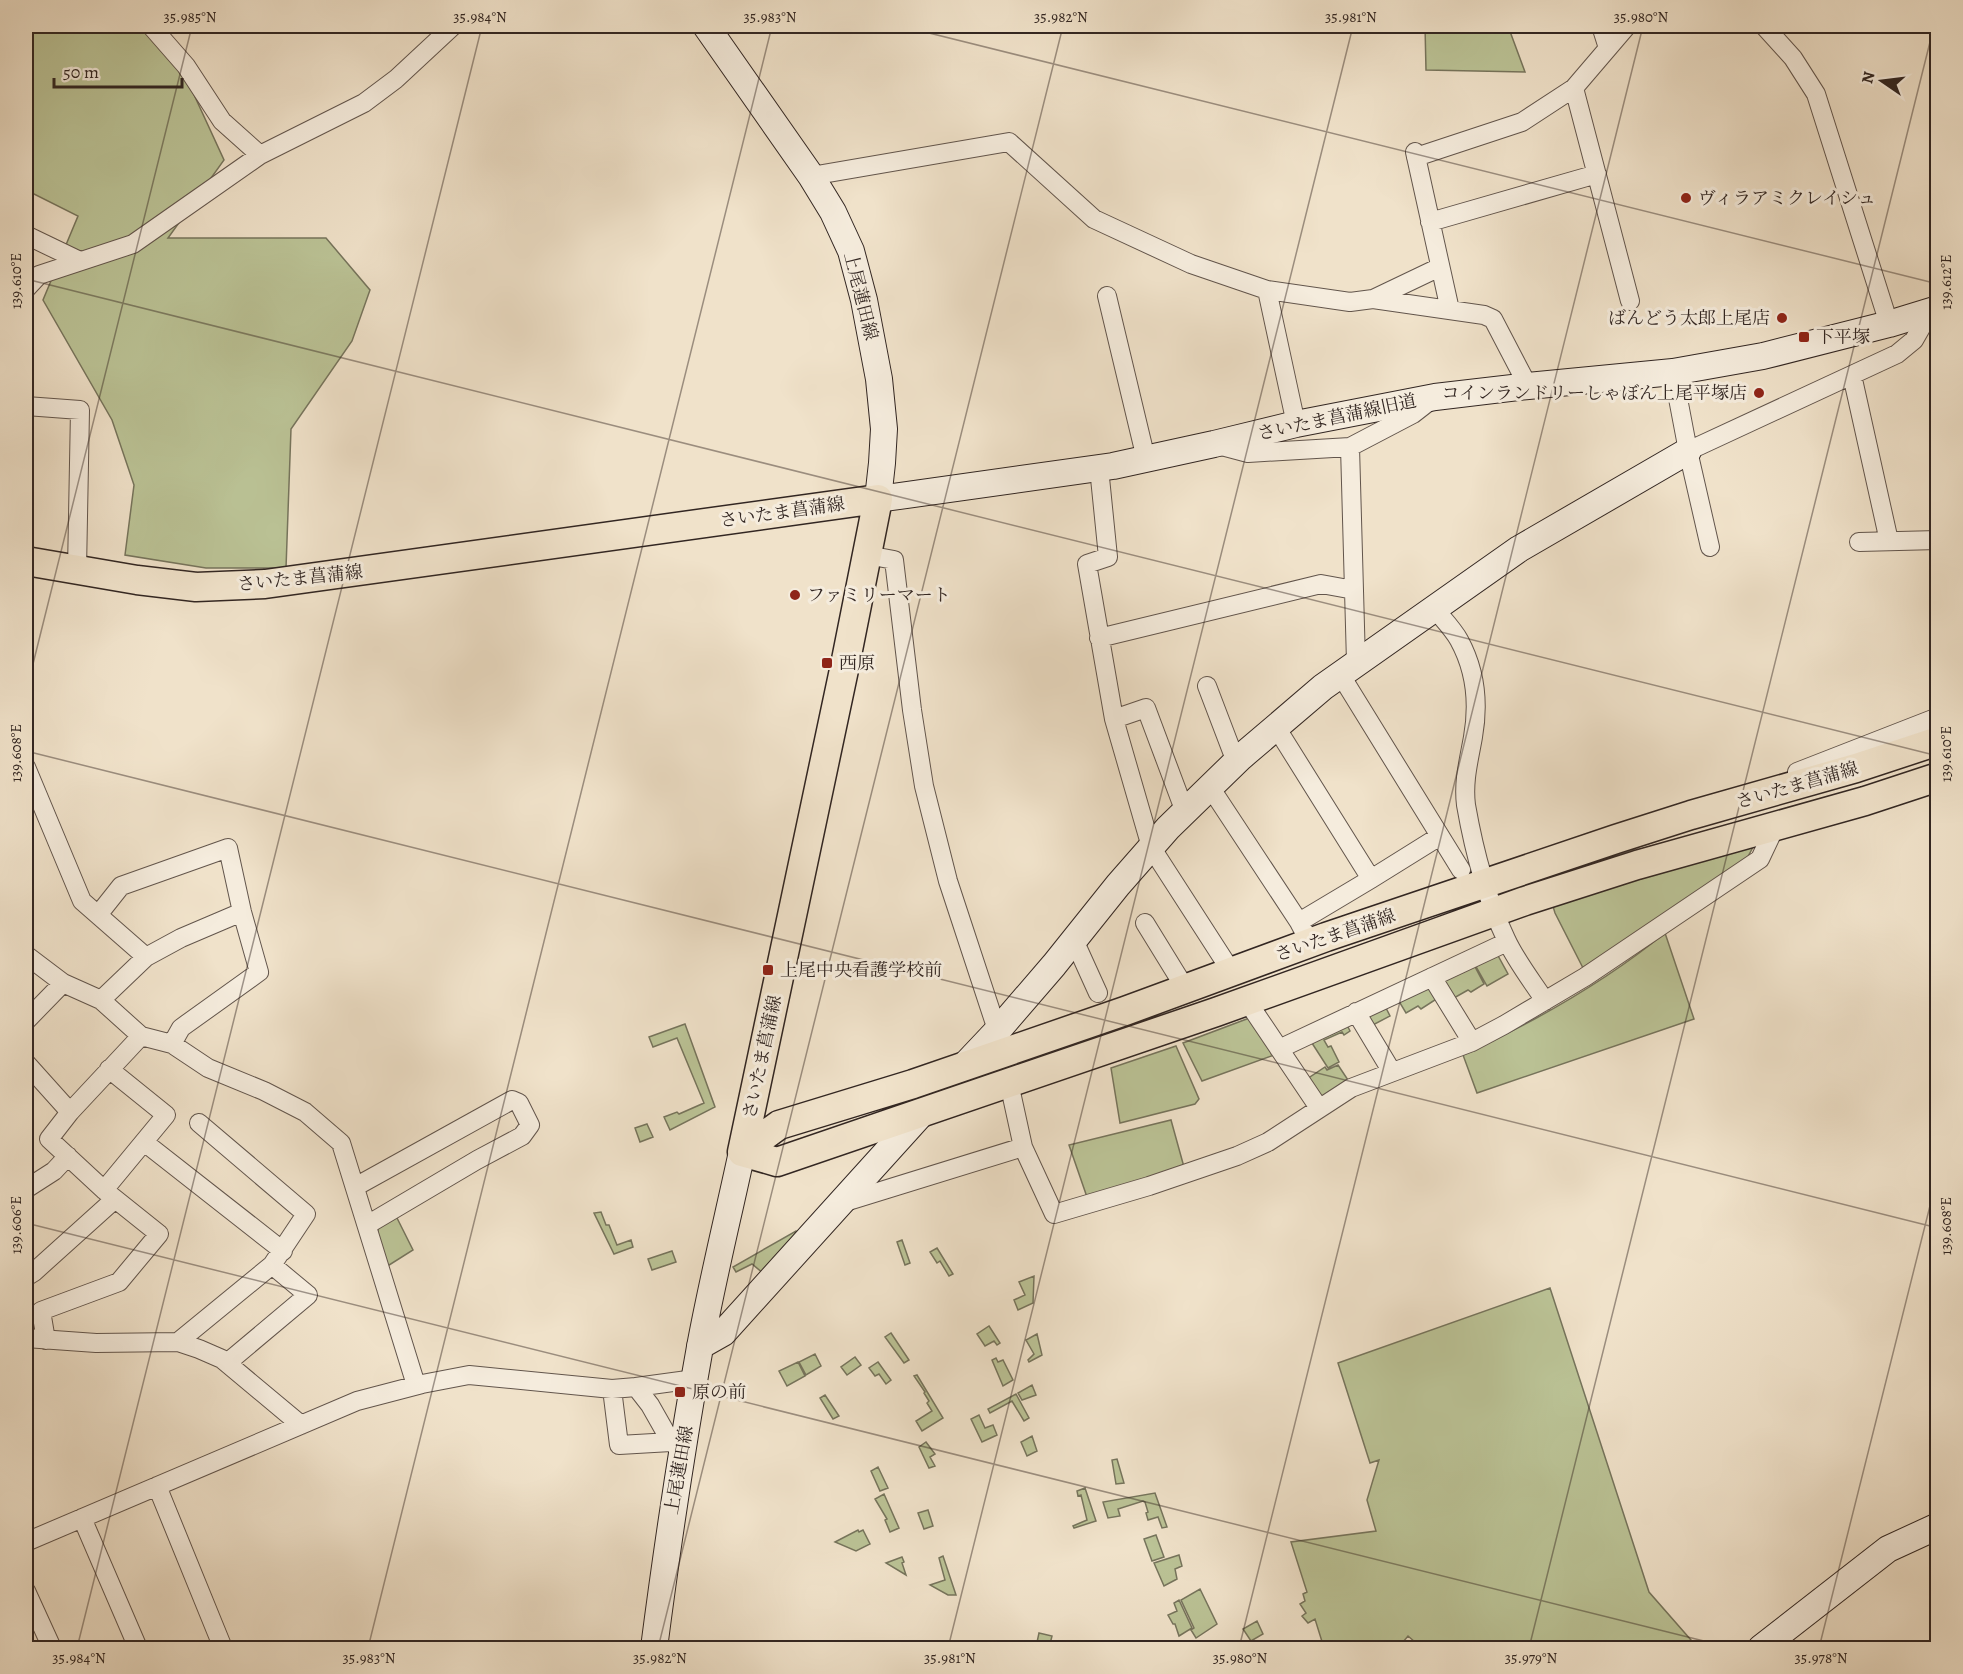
<svg xmlns="http://www.w3.org/2000/svg" width="1963" height="1674" font-family="Alegreya,'Noto Serif JP',serif">
<style>
.green{fill:#bbc396;stroke:#76745c;stroke-width:1.5}
.lines{fill:none;stroke-linecap:round;stroke-linejoin:round}
.street-casing{stroke:#62554c;stroke-width:20}
.secondary-casing{stroke:#322622;stroke-width:28}
.primary-casing{stroke:#322622;stroke-width:31}
.street{stroke:#f5ecdd;stroke-width:18}
.secondary{stroke:#f5ecdd;stroke-width:26}
.primary{stroke:#f0e2ca;stroke-width:28}
.ticks{fill:none;stroke:#322622;stroke-width:1.5;stroke-opacity:0.45}
.poi-dot{fill:#8f2418;stroke:#f5ecdd;stroke-width:2}
.labels{text-anchor:middle;dominant-baseline:central;stroke-width:6;stroke-linejoin:round;paint-order:stroke}
.poi-label{font-size:18px;fill:#322622;stroke:#f5ecdd;text-anchor:start}
.street-label{font-size:18px;fill:#322622;stroke:#f5ecdd}
.neatline{fill:none;stroke:#322622;stroke-width:2}
.ticks-label{font-size:15px;text-anchor:middle;fill:#322622}
</style>
<rect width="100%" height="100%" fill="#f0e2ca"/>
<filter id="stains"><feTurbulence type="fractalNoise" baseFrequency=".00333" numOctaves="4"/><feColorMatrix values="0 0 0 0 .2 0 0 0 0 .09 0 0 0 0 .02 0 0 0 .5 -.17"/></filter>
<radialGradient id="worn" r=".72"><stop offset=".6" stop-color="#630" stop-opacity="0"/><stop offset="1" stop-color="#630" stop-opacity=".3"/></radialGradient>
<!-- green -->
<path class="green" d="M26 26H154L184 73 224 160 168 238H326L370 290 352 341 291 429 286 568H206L125 555 134 485 112 420 43 300 78 216 26 190Z
M1425 26H1508L1525 72 1426 70Z
M1755 838 1752 849 1745 862 1583 968 1555 913 1552 903Z
M1665 933 1694 1019 1477 1093 1463 1055C1532 1023 1606 981 1665 933Z
M1496 952 1508 974 1487 986 1474 963Z
M1473 963 1484 984 1471 992 1468 990 1454 998 1443 981Z
M1430 986 1438 998 1421 1009 1418 1006 1406 1013 1397 998Z
M1384 1004 1390 1016 1371 1026 1367 1018Z
M1252 1017 1277 1054 1202 1081 1183 1043Z
M1346 1023 1350 1031 1344 1035 1342 1032 1324 1040 1328 1047 1331 1046 1339 1062 1328 1068 1310 1040Z
M685 1024 715 1107 670 1130 664 1117 677 1112 679 1114 704 1103 677 1038 653 1047 649 1037Z
M1176 1046 1199 1099 1195 1104 1120 1123 1111 1068Z
M1338 1065 1350 1083 1325 1098 1319 1096 1307 1079 1325 1067 1327 1070Z
M1171 1120 1184 1167 1087 1197 1069 1145Z
M647 1124 653 1137 640 1142 635 1128Z
M601 1212 606 1225H609L617 1245 631 1240 633 1247 614 1254 594 1213Z
M396 1216 413 1250 386 1267 377 1235 379 1225Z
M796 1231 798 1235 764 1274 752 1264 736 1272 733 1267Z
M902 1240 910 1263 905 1265 897 1242Z
M937 1248 953 1274 949 1276 940 1261 937 1263 930 1252Z
M672 1251 676 1262 652 1270 648 1259Z
M1034 1276 1033 1303 1018 1310 1014 1300 1025 1295 1019 1282Z
M1550 1288 1649 1592 1698 1648H1422L1408 1636 1398 1648H1324L1315 1619 1308 1623 1302 1616 1306 1613 1300 1604 1305 1601 1303 1594 1307 1592 1291 1542 1376 1531 1367 1500 1379 1460 1370 1463 1338 1363Z
M989 1326 1000 1343 997 1345 994 1341 985 1346 977 1334Z
M891 1333 909 1360 904 1363 885 1337Z
M1037 1334 1042 1355 1029 1362 1028 1360 1034 1354 1026 1340Z
M815 1354 821 1366 806 1375 799 1362Z
M855 1357 861 1365 847 1375 841 1367Z
M996 1358 998 1362 1003 1360 1013 1380 1003 1386 992 1360Z
M798 1362 805 1376 787 1386 779 1371Z
M878 1362 891 1380 886 1384 879 1374 875 1376 869 1368Z
M917 1375 943 1418 922 1431 916 1421 932 1411 927 1403 929 1401 924 1393 925 1392 914 1376Z
M1032 1385 1036 1395 1022 1400 1018 1393Z
M1016 1394 1029 1418 1024 1421 1012 1401 990 1413 988 1409Z
M825 1395 839 1416 833 1419 820 1398Z
M979 1415 985 1428 993 1425 997 1435 982 1442 971 1419Z
M1032 1436 1037 1451 1027 1456 1021 1442Z
M926 1442 935 1454 930 1457 935 1466 929 1468 919 1447Z
M1117 1459 1124 1483 1116 1484 1112 1460Z
M878 1467 888 1488 880 1491 871 1471Z
M1085 1488 1096 1521 1074 1528 1073 1526 1087 1520 1081 1495 1078 1496 1077 1491Z
M1155 1493 1167 1527 1162 1528 1158 1517 1148 1520 1146 1513 1148 1512 1145 1502 1143 1501 1118 1509 1120 1516 1108 1518 1103 1502Z
M884 1494 899 1528 890 1532 885 1520 887 1519 875 1499Z
M928 1510 933 1526 924 1529 918 1513Z
M858 1530 859 1532 863 1530 870 1544 856 1551 835 1542Z
M1156 1535 1164 1557 1152 1561 1144 1539Z
M1179 1555 1182 1566 1175 1569 1177 1579 1164 1586 1154 1563Z
M943 1556 956 1595H948L930 1585 945 1580 939 1558Z
M902 1557 904 1562 902 1563 906 1575 886 1563Z
M1200 1589 1217 1624 1196 1638 1191 1630 1194 1628 1181 1600Z
M1179 1600 1192 1628 1179 1636 1175 1624H1173L1168 1615 1177 1611 1174 1603Z
M1257 1621 1263 1634 1251 1641 1243 1629Z
M1039 1633 1052 1636 1049 1648H1032L1033 1646 1036 1647Z"/>
<g class="lines">
<!-- street casing -->
<g class="street-casing">
<path id="street" d="M151 26 186 66 222 121 260 155
M1601 26 1608 48
M1764 26 1793 58 1816 94 1889 324
M1574 88 1630 301
M1415 152 1450 310
M1416 157 1522 122 1574 88 1627 26
M811 176 1009 142 1094 219 1191 264 1267 290 1296 424
M1430 222 1597 174
M26 235 80 261
M26 289 39 275 133 244 260 155 364 103 396 79 453 26
M1267 290 1350 302 1373 299 1440 267
M1107 296 1146 459
M1373 299 1484 315 1493 319 1528 386
M1673 372 1688 451 1710 547
M1852 375 1889 541
M26 406 80 410 77 570
M1218 445 1248 453 1350 447 1413 414 1431 400
M1350 447 1356 662
M1688 451 1897 354 1914 340 1930 312
M1099 468 1108 557 1087 564 1114 719 1151 847 1231 971
M1859 542 1938 540
M867 555 894 560 912 710 924 786 948 881 1000 1039
M1434 608C1442 618 1453 629 1459 640 1476 671 1479 703 1473 737 1469 760 1463 781 1466 805 1474 851 1486 897 1506 939 1516 961 1532 981 1545 1001
M1099 638 1321 584 1354 590
M1340 674 1461 870
M1207 686 1236 762
M1114 719 1146 708 1185 812
M1276 727 1371 879
M26 767 82 901 146 957
M1797 772 1938 717
M1210 787 1299 922 1310 943
M98 915 121 886 228 848 242 912 259 972 181 1028 172 1044
M1299 922 1371 879 1440 836
M1145 923 1185 988
M1074 940 1098 993
M26 955 63 983 101 1000 146 957 181 938 242 912
M1432 977 1472 1042
M101 1000 141 1036
M1247 1001 1319 1108
M1356 1012 1392 1072
M26 1021 63 983
M1279 1049 1507 942
M26 1063 70 1112
M1009 1083 1023 1147 1054 1214 1149 1186 1237 1156 1268 1142 1351 1088 1472 1042 1504 1025 1585 977 1760 859 1776 825
M144 1142 283 1251
M355 1187 512 1100 519 1103 530 1125 522 1136 477 1160 367 1225
M26 1189 54 1171 68 1156
M104 1190 166 1115 109 1069
M842 1203 1023 1147
M26 1277 34 1272 115 1199
M26 1338 96 1343 178 1342 199 1349 222 1359 301 1425
M46 1340 41 1311 119 1282 159 1234 104 1190 49 1139 70 1112 141 1036 172 1044 208 1068 264 1091 305 1112 341 1143 416 1385
M178 1342 272 1265 306 1214 199 1123
M227 1363 308 1295 272 1265
M636 1387 695 1379
M612 1389 619 1445 671 1442
M157 1486 223 1648
M82 1518 138 1648
M26 1542 357 1401 422 1384 469 1375 612 1389 636 1387 650 1405 671 1442 683 1451
M26 1591 52 1648"/>
</g>
<!-- secondary casing -->
<g class="secondary-casing">
<path id="secondary" d="M706 26 811 176 833 212 851 251 864 300 879 379 884 429 882 463 878 499 1113 466 1214 444 1296 424 1435 397 1528 386 1673 372 1763 356 1889 324 1938 309
M964 1066 998 1030 1054 965 1118 885 1168 828 1241 757 1323 687 1519 549 1688 451
M700 1346 723 1333 922 1113
M654 1648C667 1548 682 1447 700 1347 712 1282 728 1217 742 1152
M1761 1648 1888 1549 1938 1526"/>
</g>
<!-- primary casing -->
<g class="primary-casing">
<path id="primary" d="M26 561 137 580 196 587 265 584 878 499 845 665 742 1152
M742 1152 779 1125 913 1084 1125 1011 1326 937 1616 839 1691 815 1856 768 1938 741
M742 1152 777 1162 1216 1012 1525 901 1637 865 1865 801 1938 777"/>
</g>
<!-- street -->
<use href="#street" class="street"/>
<!-- secondary -->
<use href="#secondary" class="secondary"/>
<!-- primary -->
<use href="#primary" class="primary"/>
</g>
<!-- ticks -->
<path class="ticks" d="M901 26 1938 284M26 279 1938 756M26 692 192 26M26 751 1938 1228M26 1223 1732 1648M77 1648 482 26M368 1648 772 26M658 1648 1063 26M948 1648 1353 26M1239 1648 1643 26M1529 1648 1934 26M1819 1648 1938 1174"/>
<!-- markers -->
<g class="poi-dot">
<circle cx="1686" cy="198" r="6"/>
<circle cx="1782" cy="318" r="6"/>
<rect x="1798" y="331" width="12" height="12" rx="3"/>
<circle cx="1759" cy="393" r="6"/>
<circle cx="795" cy="595" r="6"/>
<rect x="821" y="657" width="12" height="12" rx="3"/>
<rect x="762" y="964" width="12" height="12" rx="3"/>
<rect x="674" y="1386" width="12" height="12" rx="3"/>
</g>
<g class="labels">
<!-- poi labels -->
<g class="poi-label">
<text x="1698" y="198">ヴィラアミクレイシュ</text>
<text x="1770" y="318" text-anchor="end">ばんどう太郎上尾店</text>
<text x="1816" y="337">下平塚</text>
<text x="1747" y="393" text-anchor="end">コインランドリーしゃぼん上尾平塚店</text>
<text x="807" y="595">ファミリーマート</text>
<text x="839" y="663">西原</text>
<text x="780" y="970">上尾中央看護学校前</text>
<text x="692" y="1392">原の前</text>
</g>
<!-- street labels -->
<g class="street-label">
<text transform="translate(861 296) rotate(76)">上尾蓮田線</text>
<text transform="translate(1337 417) rotate(-12)">さいたま菖蒲線旧道</text>
<text transform="translate(782 512) rotate(-8)">さいたま菖蒲線</text>
<text transform="translate(300 578) rotate(-6)">さいたま菖蒲線</text>
<text transform="translate(1797 785) rotate(-16)">さいたま菖蒲線</text>
<text transform="translate(1335 935) rotate(-19)">さいたま菖蒲線</text>
<text transform="translate(762 1057) rotate(-78)">さいたま菖蒲線</text>
<text transform="translate(679 1470) rotate(-80)">上尾蓮田線</text>
</g>
</g>
<!-- margin -->
<rect width="1963" height="1674" fill="none" stroke="#f0e2ca" stroke-width="66"/>
<!-- north arrow -->
<g transform="translate(1882 81) rotate(284)" stroke="#f5ecdd" stroke-width="4.5" paint-order="stroke">
<path d="M0-4.5L10 22L0 15L-10 22Z" fill="#322622"/>
<text y="-9" font-size="16" font-weight="bold" text-anchor="middle" fill="#322622">N</text>
</g>
<!-- scale -->
<path d="M54 78v9h128v-9" fill="none" stroke="#322622" stroke-width="3"/>
<text x="63" y="78" font-size="18" fill="#322622" stroke="#f5ecdd" stroke-width="4.5" paint-order="stroke">50 m</text>
<rect x="33" y="33" width="1897" height="1608" class="neatline"/>
<g class="ticks-label">
<text x="190" y="22">35.985°N</text>
<text x="480" y="22">35.984°N</text>
<text x="770" y="22">35.983°N</text>
<text x="1061" y="22">35.982°N</text>
<text x="1351" y="22">35.981°N</text>
<text x="1641" y="22">35.980°N</text>
<text transform="translate(16 281) rotate(-90)" y="5">139.610°E</text>
<text transform="translate(1946 282) rotate(-90)" y="5">139.612°E</text>
<text transform="translate(16 753) rotate(-90)" y="5">139.608°E</text>
<text transform="translate(1946 754) rotate(-90)" y="5">139.610°E</text>
<text transform="translate(16 1225) rotate(-90)" y="5">139.606°E</text>
<text transform="translate(1946 1226) rotate(-90)" y="5">139.608°E</text>
<text x="79" y="1663">35.984°N</text>
<text x="369" y="1663">35.983°N</text>
<text x="660" y="1663">35.982°N</text>
<text x="950" y="1663">35.981°N</text>
<text x="1240" y="1663">35.980°N</text>
<text x="1531" y="1663">35.979°N</text>
<text x="1821" y="1663">35.978°N</text>
</g>
<rect width="100%" height="100%" filter="url(#stains)"/>
<rect width="100%" height="100%" fill="url(#worn)"/>
</svg>
